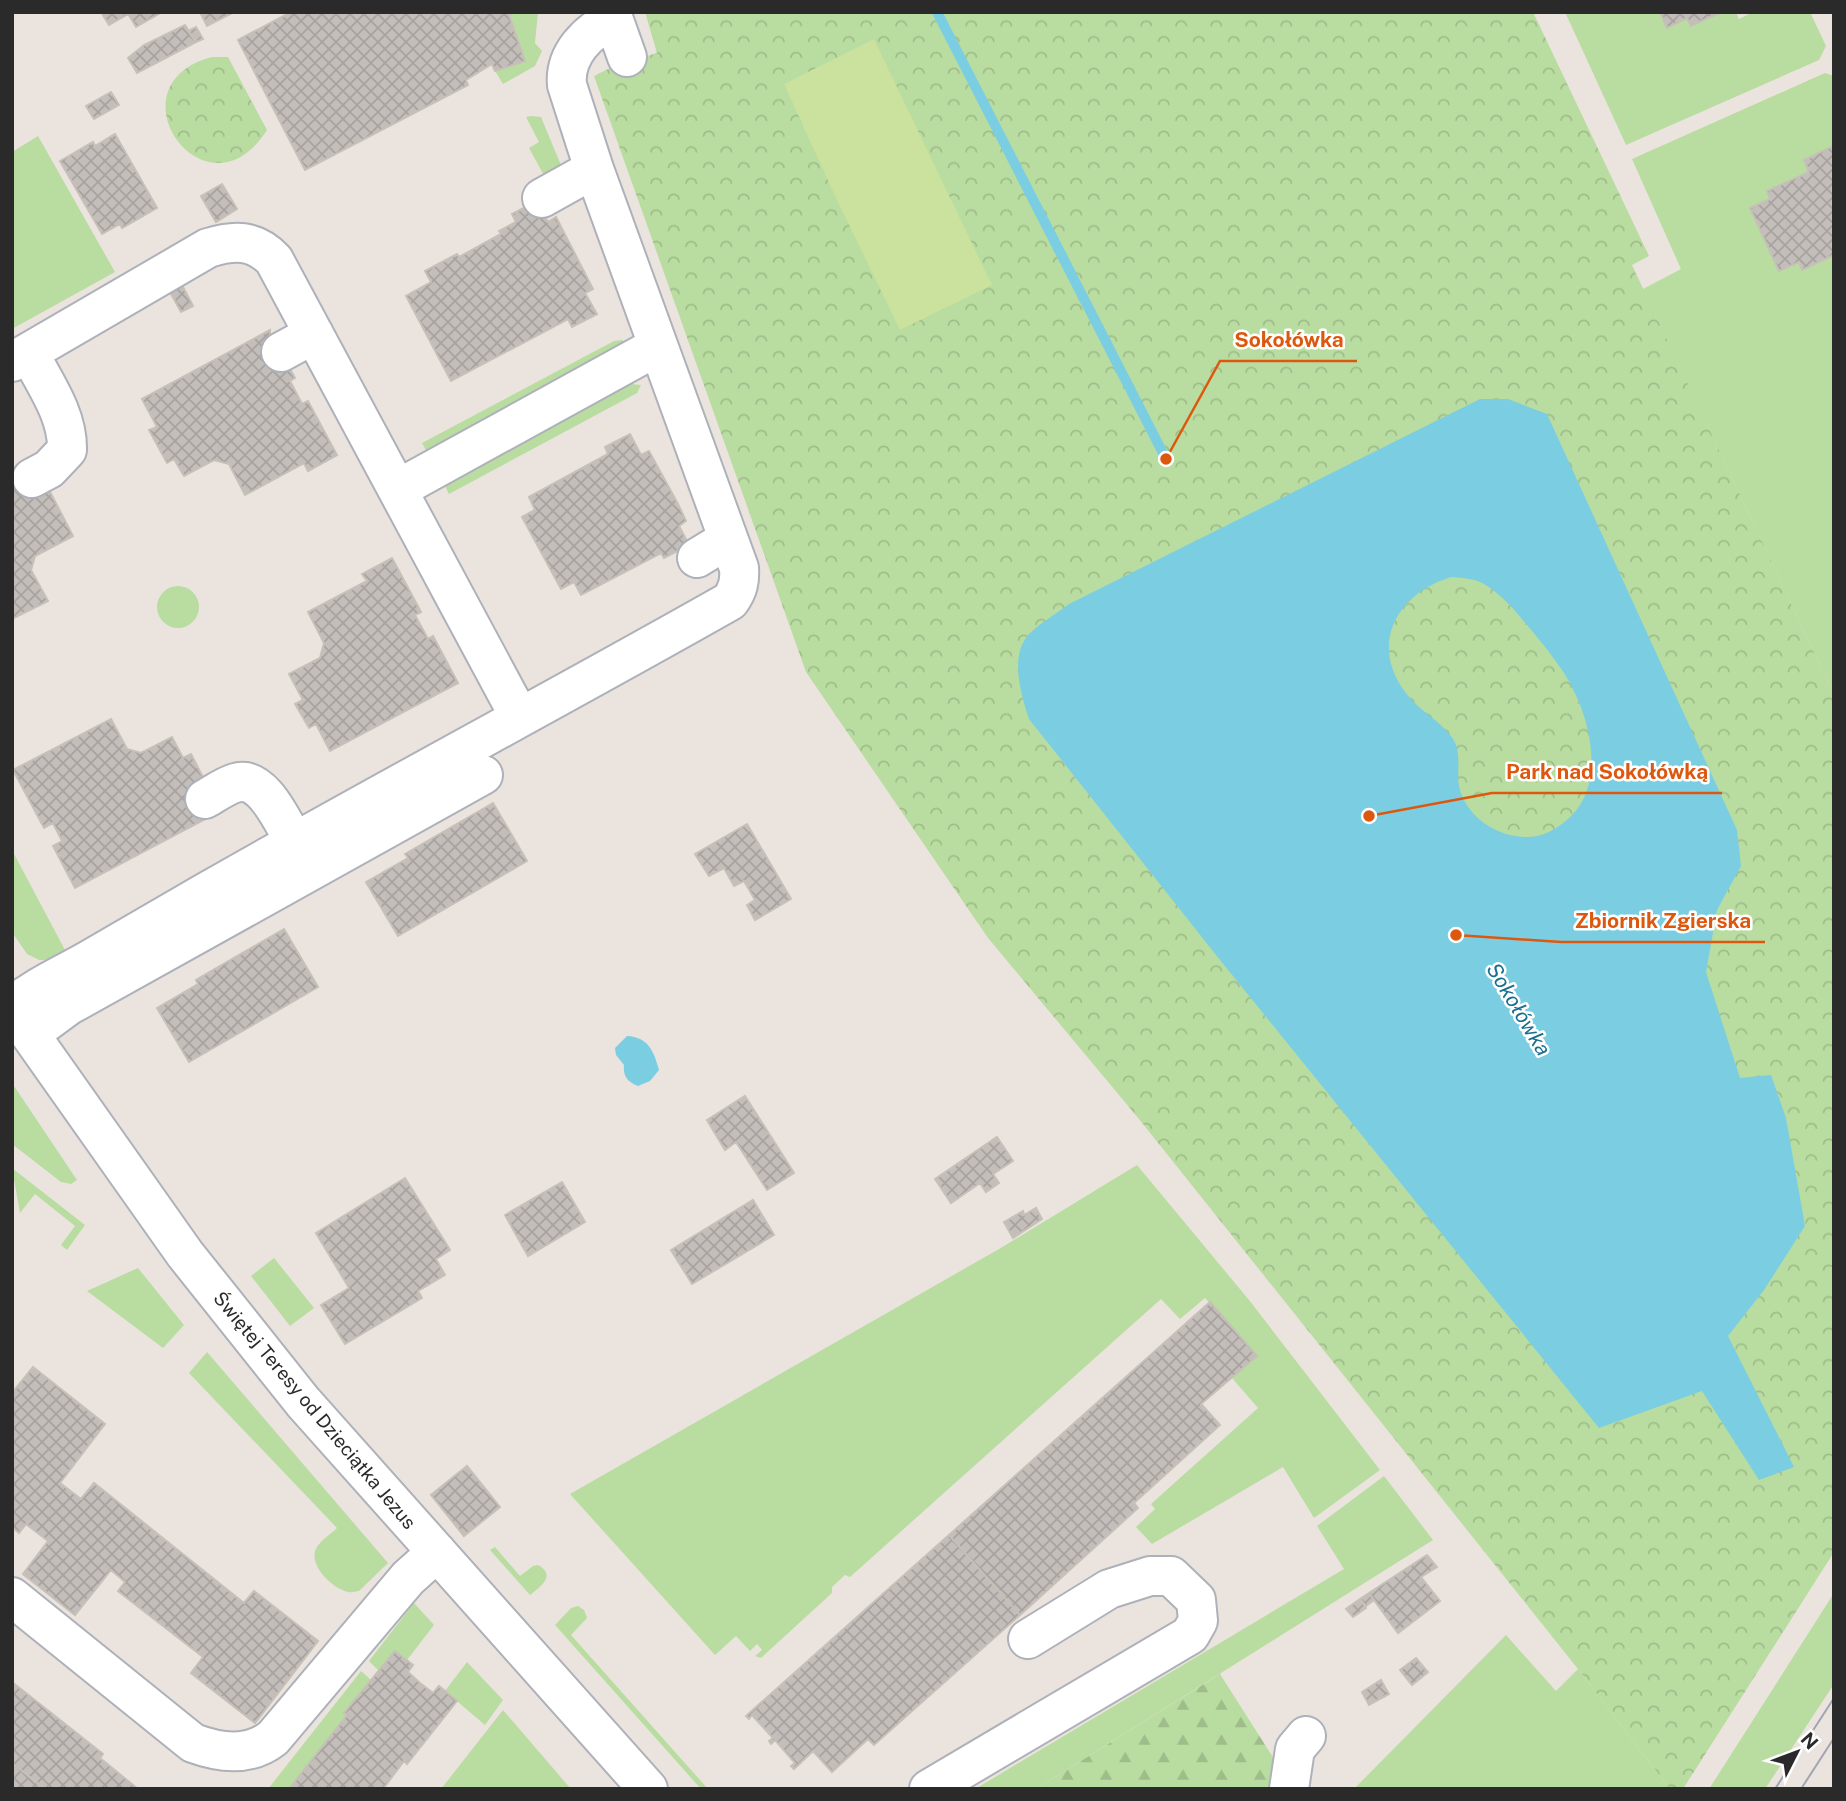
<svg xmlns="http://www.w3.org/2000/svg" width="1846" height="1801" font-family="'Public Sans',sans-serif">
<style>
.grass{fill:#b9dca0}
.forest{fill:url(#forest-firs)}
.park{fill:url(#park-crowns)}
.pitch{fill:#cae29d}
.water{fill:#7bcee2;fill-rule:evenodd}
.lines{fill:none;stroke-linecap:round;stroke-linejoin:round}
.stream{stroke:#7bcee2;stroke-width:10}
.building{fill:url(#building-cross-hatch);stroke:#c6c0b8;stroke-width:2}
.minor-casing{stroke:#aeb1b9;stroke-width:42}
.minor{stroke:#fff;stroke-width:38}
.tram{stroke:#a1a5b3;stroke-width:2}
.labels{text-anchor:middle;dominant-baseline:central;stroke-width:5;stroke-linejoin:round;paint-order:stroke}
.street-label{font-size:19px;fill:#2a2a2a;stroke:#fff}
.water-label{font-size:21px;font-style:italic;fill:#1b6f8e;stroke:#fff}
.leader{fill:none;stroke:#de570e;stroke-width:2.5}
.callout-dot{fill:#de570e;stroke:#fff;stroke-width:2.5}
.callout-label{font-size:21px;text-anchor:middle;font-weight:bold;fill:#de570e;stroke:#fff;stroke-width:5;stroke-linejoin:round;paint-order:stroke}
</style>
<defs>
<pattern id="forest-firs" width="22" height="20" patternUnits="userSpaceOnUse" patternTransform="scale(1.75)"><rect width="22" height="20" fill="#b9dca0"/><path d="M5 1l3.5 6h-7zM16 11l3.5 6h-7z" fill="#9fbd8a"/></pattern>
<pattern id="park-crowns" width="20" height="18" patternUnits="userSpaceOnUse" patternTransform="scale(1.75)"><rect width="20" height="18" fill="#b9dca0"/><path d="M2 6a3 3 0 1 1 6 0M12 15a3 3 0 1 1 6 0" fill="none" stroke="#9fbd8a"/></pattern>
<pattern id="building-cross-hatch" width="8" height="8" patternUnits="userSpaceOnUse" patternTransform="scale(1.75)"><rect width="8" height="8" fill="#c3beba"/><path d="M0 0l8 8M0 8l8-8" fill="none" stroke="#a8a3a0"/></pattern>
</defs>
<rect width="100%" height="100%" fill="#ebe4de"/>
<!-- grass -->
<path class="grass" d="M514 12H538L535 43 542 51 535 66 503 84 495 71 525 61 509 15Z
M1565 12H1660L1668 28 1687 18 1691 26 1721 12H1736L1739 19 1753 12H1810L1826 46 1819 60 1626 145Z
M1825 73 1834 76V154L1830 148 1805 159 1809 172 1767 191 1770 199 1751 208 1779 271 1799 262 1803 269 1834 255V695L1643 289 1681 269 1632 159Z
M532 116 541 117 563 170 546 179 529 148 539 142 526 117Z
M38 136 115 272 12 329V152Z
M622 340 625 343 429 456 422 443 614 341Z
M631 384 641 385 637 393 449 494 443 482 622 386Z
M157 607a21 21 0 1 1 42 0a21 21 0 1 1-42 0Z
M12 850 65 950 45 960H39L27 954 14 935 12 931Z
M12 1083 77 1180 71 1184 61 1182 12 1144Z
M1137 1165 1249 1300 1380 1470 1314 1518 1283 1467 1152 1544 1136 1527 1155 1509 1151 1504 1258 1408 1232 1378 1257 1356 1205 1298 1180 1319 1161 1299 850 1577 845 1575 832 1587V1593L761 1658 755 1656 762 1650 757 1644 750 1651 736 1636 715 1655 570 1494 999 1249Z
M12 1168 85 1225 67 1250 61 1245 75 1226 35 1194 20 1213Z
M274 1258 314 1308 290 1326 251 1276Z
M138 1268 184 1325 163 1348 87 1291Z
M207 1352 388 1563 359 1591C356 1591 352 1593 348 1592 333 1589 306 1564 317 1547 321 1540 331 1534 337 1528L189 1373Z
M1384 1476 1433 1540 1036 1789H975L1344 1569 1317 1526Z
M495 1547 520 1576 533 1566 538 1565C556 1575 542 1586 530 1595L490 1550Z
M1834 1593V1684L1765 1789H1709Z
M414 1603 434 1625 407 1660 396 1651 379 1671 369 1661Z
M578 1606 584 1610 587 1618 571 1635 708 1789H701L555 1625 571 1608Z
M1506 1635 1556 1691 1578 1669 1670 1789H1354Z
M467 1662 503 1700 485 1725 445 1691Z
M361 1671 371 1680 344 1712 347 1715 289 1789H268Z
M503 1710 571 1789H441Z"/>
<!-- forest -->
<path class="forest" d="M1220 1674 1283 1773 1279 1789H1036Z"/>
<!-- park -->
<path class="park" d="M645 12H1533L1649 256 1632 265 1834 695V1552L1683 1789H1670L1578 1669 1139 1119 988 938 806 672 594 76 612 67 657 53Z
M212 57H228L267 130C206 226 106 85 212 57Z"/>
<!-- pitch -->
<path class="pitch" d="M874 39 992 285 900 330 836 198 784 84Z"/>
<!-- water -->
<path class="water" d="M1480 399H1508L1547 414 1737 830 1741 866 1717 910 1706 972 1740 1078 1771 1075 1786 1118 1805 1226 1764 1290 1728 1336 1794 1467 1759 1480 1702 1391 1599 1428 1220 960 1029 719C1021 694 1009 656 1029 634 1040 623 1056 614 1069 604ZM1451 577C1462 578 1472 578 1482 583 1501 593 1518 614 1532 631 1543 644 1554 658 1564 673 1589 712 1609 783 1568 819 1560 826 1551 832 1541 835 1509 844 1469 822 1460 790 1455 773 1463 755 1453 739 1443 723 1423 713 1411 699 1367 650 1393 595 1451 577Z
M627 1036C648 1037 654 1051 659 1070L650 1081 638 1086C627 1082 623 1076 624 1065L616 1055 615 1048Z"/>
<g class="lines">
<!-- stream -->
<path class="stream" d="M937 12 1166 459"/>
</g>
<!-- building -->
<path class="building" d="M101 12H127L128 14 109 25Z
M127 12H162L136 27Z
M200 12H234L207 26Z
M291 12H514L509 15 525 61 495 71 492 64 466 80 468 85 305 170 238 40Z
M1660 12H1721L1691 26 1687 18 1667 28Z
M185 25 196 42 137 73 128 58 144 45Z
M196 27 203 39 196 42 188 31Z
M111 92 119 105 94 119 86 106Z
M115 134 157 208 122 228 120 224 102 234 60 161 93 142 95 146Z
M1831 147 1834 154V255L1802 270 1799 262 1779 271 1750 208 1770 199 1767 191 1809 172 1804 160Z
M222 184 237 209 216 222 201 196Z
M537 201 548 222 556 217 593 289 585 293 597 314 572 327 568 319 451 381 406 296 431 282 425 271 457 254 459 257 501 234 499 231 516 222 512 214Z
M181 283 193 306 181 312 169 290Z
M270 330V335L295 378 290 381 302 404 308 401 337 455 308 471 304 463 245 495 229 464 214 460 184 476 174 459 167 463 149 430 157 427 142 399Z
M630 434 641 455 649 451 678 504 686 521 679 526 689 545 664 558 661 553 581 595 574 582 561 589 522 517 535 510 529 497 608 454 605 447Z
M24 462 47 486 73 536 35 556 31 570 48 601 12 619V469Z
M392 558 421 612 415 615 428 639 433 636 458 683 330 751 316 724 309 728 295 704 303 700 289 674 320 658 324 643 308 612 367 581 362 574Z
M111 719 127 749 141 753 172 737 183 758 191 754 206 783 213 815 75 888 53 846 62 841 53 823 44 828 13 770Z
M493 803 527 861 398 936 366 882 408 858 405 854Z
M747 824 791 899 755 920 747 905 755 900 744 881 734 886 724 868 709 876 695 854Z
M284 929 318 987 189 1062 157 1008 198 984 196 980Z
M745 1096 794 1173 767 1190 736 1142 725 1150 707 1120Z
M997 1137 1013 1161 993 1174 999 1183 986 1192 980 1183 951 1203 935 1179Z
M405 1178 450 1250 436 1259 445 1275 418 1291 422 1298 345 1344 321 1305 349 1288 316 1233Z
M562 1182 585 1222 528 1256 505 1215Z
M753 1200 774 1235 692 1284 671 1250Z
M1036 1208 1042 1219 1013 1238 1004 1222 1023 1211 1024 1215Z
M1210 1302 1257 1356 1201 1404 1220 1425 1134 1503 1138 1508 1020 1615 949 1535Z
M33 1367 105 1424 60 1483 81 1499 94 1483 244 1603 254 1591 318 1641 255 1723 191 1673 203 1657 118 1591 125 1582 111 1570 75 1615 23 1574 48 1541 26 1524 19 1533 12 1527V1393Z
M467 1466 500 1507 464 1536 431 1495Z
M949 1535 1020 1615 874 1745 868 1739 832 1772 813 1751 794 1769 791 1766 795 1763 775 1740 771 1744 769 1741 773 1738 752 1715 749 1719 746 1716Z
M1427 1555 1437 1567 1421 1577 1440 1601 1398 1633 1369 1593Z
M1369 1593 1374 1600 1366 1606 1360 1599Z
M1360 1599 1366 1608 1353 1617 1346 1609Z
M395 1651 413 1665 408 1672 420 1683 433 1693 439 1686 457 1701 407 1764 404 1761 383 1789H289L347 1715 344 1713Z
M1416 1658 1428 1672 1412 1685 1400 1670Z
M1381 1680 1389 1694 1369 1705 1362 1692Z
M12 1682 103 1754 100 1758 138 1789H45L12 1763Z
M12 1763 45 1789H12Z"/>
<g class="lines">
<!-- minor casing -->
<g class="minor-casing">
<path id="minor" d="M611 12 627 57
M542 198 594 169
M281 352 314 334
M29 353C45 384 68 415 67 450L49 469 32 478
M12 362 208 248C234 240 254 239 274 260L519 716
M398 489 658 346
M697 558 728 539
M205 799C214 794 225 786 235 783 263 774 283 823 294 841
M12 1006C37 986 61 976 89 960 129 937 168 914 208 891 381 792 557 699 730 601 738 590 740 581 739 568L594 169 567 85C564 55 588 30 614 20
M12 1009 185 1254 303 1402 648 1789
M30 1034 68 1006 483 775
M12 1597 193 1743C220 1753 249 1757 273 1738L408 1578 437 1552
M929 1789 1190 1635 1198 1621 1196 1600 1171 1576H1150L1109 1589 1028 1639
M1289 1789 1295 1749 1306 1736"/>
</g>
<!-- minor -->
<use href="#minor" class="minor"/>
<!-- tram -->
<path class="tram" d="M1775 1789 1834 1698
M1801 1789 1834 1738"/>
</g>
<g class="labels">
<!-- street labels -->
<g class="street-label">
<text transform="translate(315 1410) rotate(50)">Świętej Teresy od Dzieciątka Jezus</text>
</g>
<!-- water labels -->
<g class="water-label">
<text transform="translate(1519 1009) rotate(59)">Sokołówka</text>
</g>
</g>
<!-- callouts -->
<path class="leader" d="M1166 459L1220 361H1357M1369 816L1492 793H1722M1456 935L1561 942H1765"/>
<g class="callout-dot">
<circle cx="1166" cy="459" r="7"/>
<circle cx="1369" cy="816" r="7"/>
<circle cx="1456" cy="935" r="7"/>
</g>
<g class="callout-label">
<text x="1289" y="347">Sokołówka</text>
<text x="1607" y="779">Park nad Sokołówką</text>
<text x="1663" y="928">Zbiornik Zgierska</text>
</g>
<!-- border -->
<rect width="1846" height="1801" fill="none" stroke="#2a2a2a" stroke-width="28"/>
<!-- north arrow -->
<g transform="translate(1797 1752) rotate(48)" stroke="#ffffff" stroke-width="5" paint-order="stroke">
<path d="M0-5L12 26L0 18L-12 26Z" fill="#2a2a2a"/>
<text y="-10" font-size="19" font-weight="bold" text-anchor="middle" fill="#2a2a2a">N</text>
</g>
</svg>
